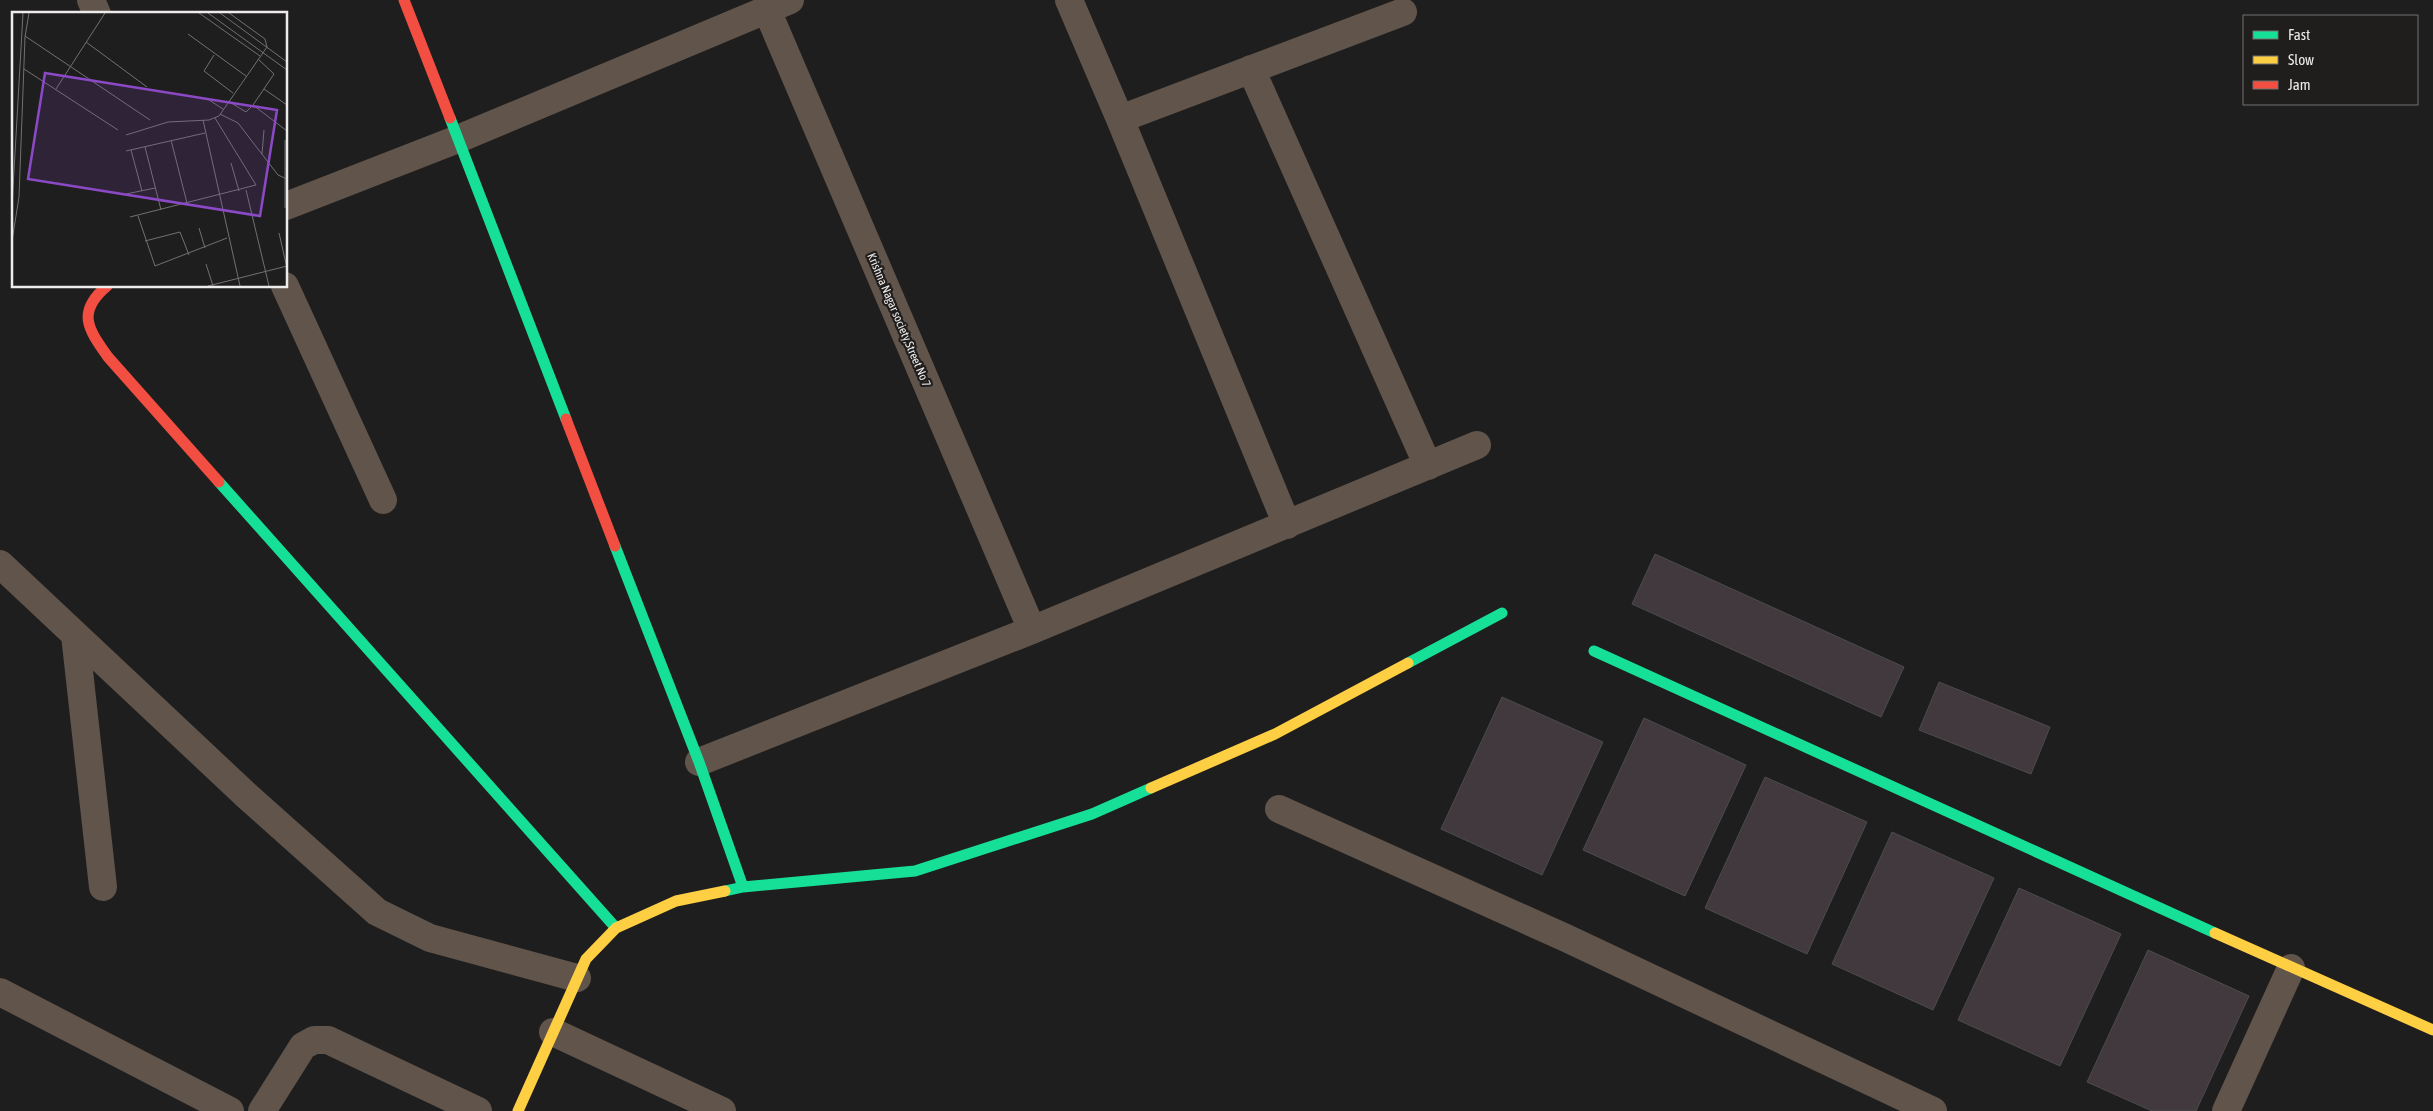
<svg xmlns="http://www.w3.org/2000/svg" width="2433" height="1111" font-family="'Asap Condensed',sans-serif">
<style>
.building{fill:#41393d;stroke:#4d4c4c}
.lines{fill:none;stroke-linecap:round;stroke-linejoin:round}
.street{stroke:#60544b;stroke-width:28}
.fast{stroke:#16e098;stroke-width:11}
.slow{stroke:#ffcf43;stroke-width:11}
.jam{stroke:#f24e42;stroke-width:11}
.labels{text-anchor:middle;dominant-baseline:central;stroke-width:4.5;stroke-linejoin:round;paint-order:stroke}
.street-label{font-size:12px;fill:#eeeceb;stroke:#201e1d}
.inset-road{fill:none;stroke:#727070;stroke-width:1}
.view{fill:#8c49c6;fill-opacity:0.15;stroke:#8c49c6;stroke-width:2.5}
.inset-edge{fill:none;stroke:#eeeceb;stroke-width:2.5}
</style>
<rect width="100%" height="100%" fill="#1f1e1e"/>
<!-- building -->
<path class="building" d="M1655 554 1904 667 1881 717 1632 604Z
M1939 682 2050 727 2031 774 1919 730Z
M1502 697 1603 742 1542 875 1441 829Z
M1644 718 1746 765 1685 896 1583 850Z
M1765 777 1867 822 1807 954 1705 908Z
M1892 832 1994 878 1933 1010 1832 964Z
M2019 888 2121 934 2060 1066 1958 1020Z
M2148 950 2249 996 2196 1111H2152L2087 1082Z"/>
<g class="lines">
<!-- street -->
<path class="street" d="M91 0 97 14
M1069 0 1120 119 1287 525
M767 10 1032 630
M1251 69 1428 466
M1120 119 1403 12
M286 206 458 139 790 0
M285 286 383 500
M0 564 247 796 377 912 430 938 577 978
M75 635 103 887
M699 762 1032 630 1477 445
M1279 809 1566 938 1933 1111
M0 992 230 1111
M553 1032 722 1111
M262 1111 303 1046 314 1040H328L478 1111
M2226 1111 2291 968"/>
<!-- fast -->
<path class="fast" d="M450 118 566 419
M219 482 616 928
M615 546 699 762 743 887
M1594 651 2215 933
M1408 663 1502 613
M725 891 743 887 915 871 1092 814 1151 788"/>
<!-- slow -->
<path class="slow" d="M1151 788 1275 734 1408 663
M2215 933 2433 1030
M518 1111 586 959 616 928 676 901 725 891"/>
<!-- jam -->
<path class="jam" d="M404 0 450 118
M107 286C76 312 88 329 108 357L219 482
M566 419 615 546"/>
</g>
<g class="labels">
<!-- street labels -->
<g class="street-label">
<text transform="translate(899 320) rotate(67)">Krishna Nagar society,Street No 7</text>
</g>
</g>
<!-- overview -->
<g transform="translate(12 12)">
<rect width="275" height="275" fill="#1f1e1e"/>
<path class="inset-road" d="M187 1 248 44M196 1 275 58M208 1 275 50M176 22 234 64M13 24 138 108M74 30 135 75M202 43 192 59 221 81M12 57 106 118M44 77 93 1M252 77 275 93M194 86 211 97M216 89 234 100 241 93 262 62 246 47M241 93 275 119M208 102 226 111 266 163 275 167M191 108 228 274M114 123 156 110 197 108 207 104 255 35 253 27 217 1M159 128 175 191M133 135 149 198M119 138 130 179M114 139 193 121M250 142 252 118M219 151 227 179M234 178 257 274M114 182 143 176M0 194 11 1M273 196V128M126 204 143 254 215 226M118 205 244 173 203 106M187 216 193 236M267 221 275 256M0 229 7 185 13 25 17 1M133 229 168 220 177 243M194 252 201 274M196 274 275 254"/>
<path class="view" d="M33 61 265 98 248 204 16 167Z"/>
<rect width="275" height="275" class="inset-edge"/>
</g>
<!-- legend -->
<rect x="2243" y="15" width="175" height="90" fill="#201e1d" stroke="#72706f"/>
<rect x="2253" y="31" width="25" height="8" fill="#16e098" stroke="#72706f"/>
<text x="2288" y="40" font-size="15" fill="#eeeceb">Fast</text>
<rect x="2253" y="56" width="25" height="8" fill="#ffcf43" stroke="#72706f"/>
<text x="2288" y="65" font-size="15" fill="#eeeceb">Slow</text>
<rect x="2253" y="81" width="25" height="8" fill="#f24e42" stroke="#72706f"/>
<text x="2288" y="90" font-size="15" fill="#eeeceb">Jam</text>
</svg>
